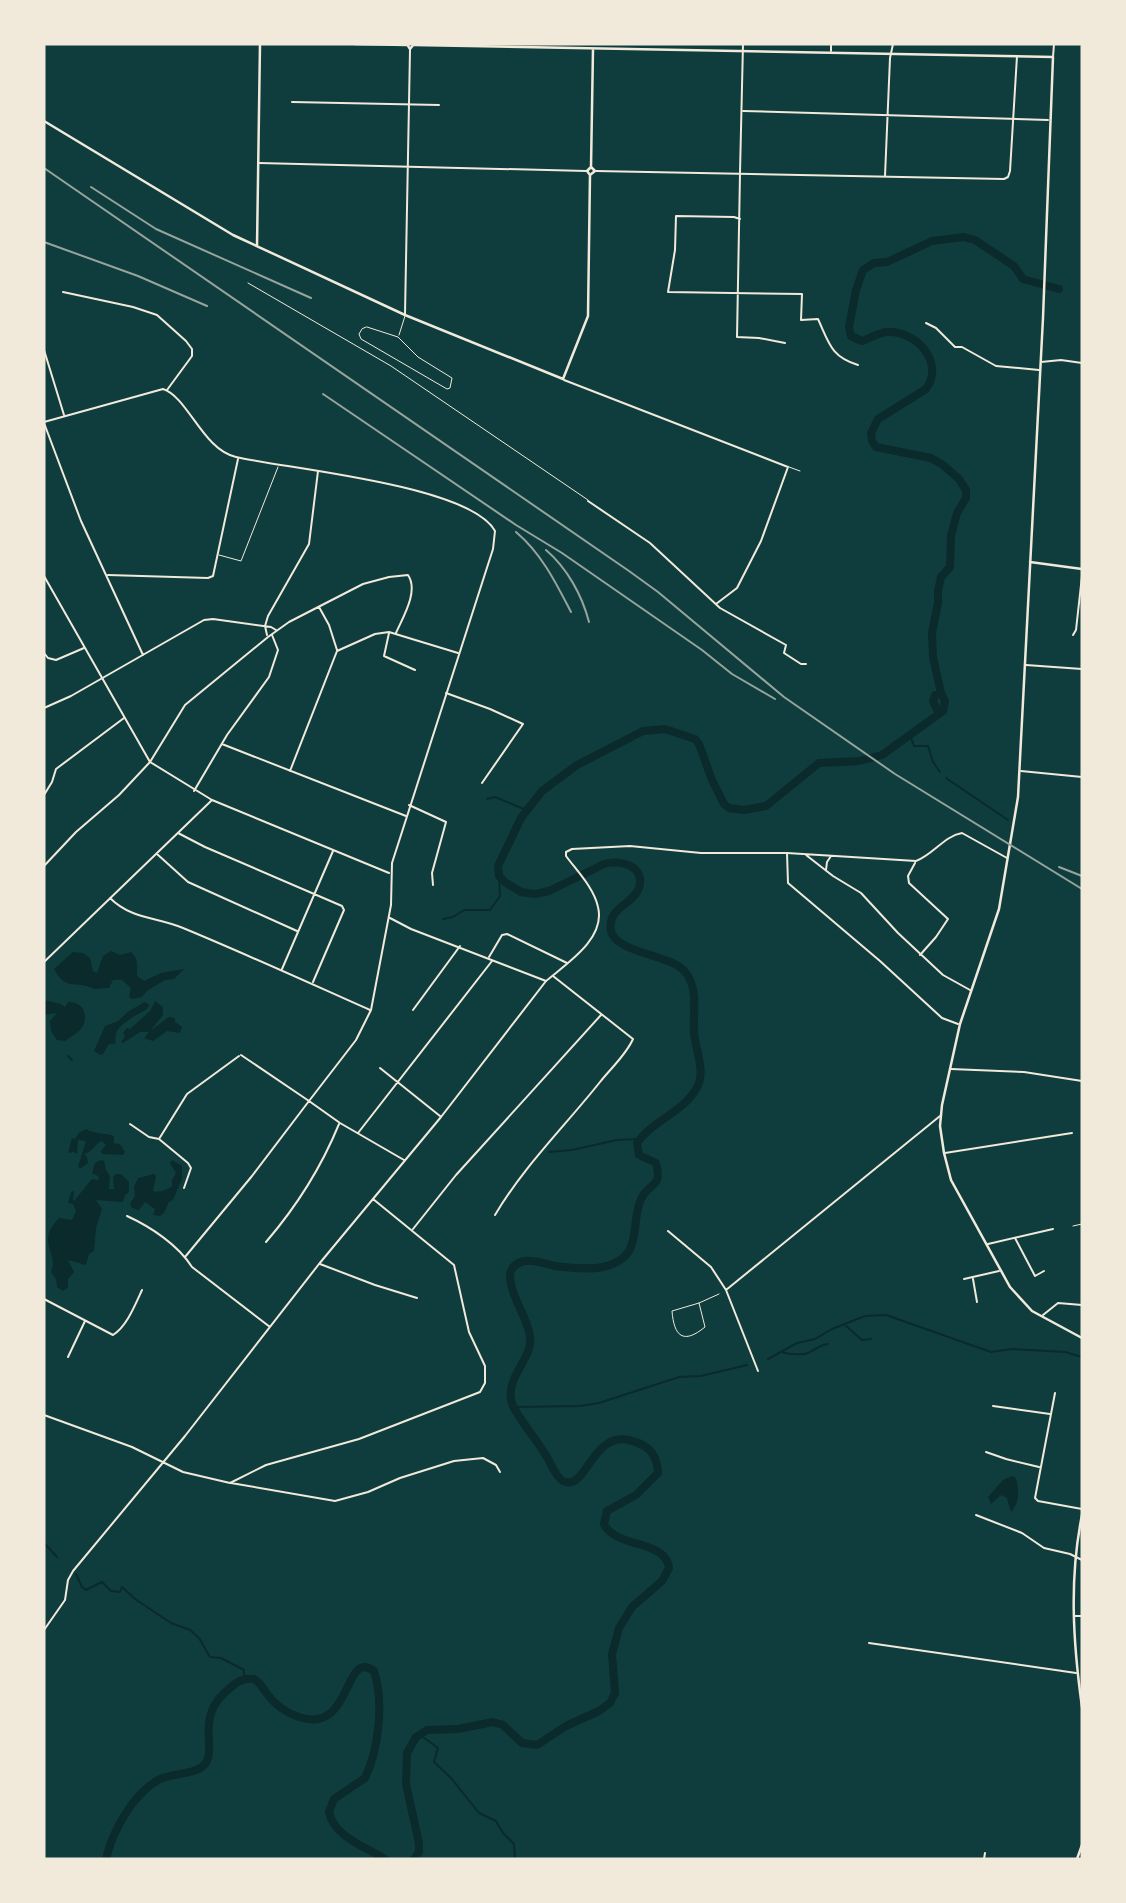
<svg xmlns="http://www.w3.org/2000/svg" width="1126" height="1903" font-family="'Noto Sans',sans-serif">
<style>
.water{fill:#0a2a2b}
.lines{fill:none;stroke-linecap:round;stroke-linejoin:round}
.stream{stroke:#0a2a2b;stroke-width:2}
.river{stroke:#0a2a2b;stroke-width:8}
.service{stroke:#f1e9da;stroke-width:1}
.pedestrian{stroke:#f1e9da;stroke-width:1}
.minor{stroke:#f1e9da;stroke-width:2}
.tertiary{stroke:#f1e9da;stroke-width:2}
.secondary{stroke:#f1e9da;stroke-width:2.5}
.rail{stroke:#97a49c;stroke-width:2}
</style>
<rect width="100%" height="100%" fill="#0f3d3e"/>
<!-- water -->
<path class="water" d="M111 951 120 955 131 952C139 959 137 966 137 976L144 981 161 973 184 969 174 979 165 980 148 990 142 997 132 999 129 997 131 988 122 980H113L109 988 94 989C76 979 67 993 54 969L73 952 83 953 90 958 93 971 97 973 103 956Z
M44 1000 61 1004 65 1007 68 1002C85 1001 90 1019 80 1030 76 1034 70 1037 65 1041L57 1040 51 1031 50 1021 57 1013 44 1015Z
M155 1001 163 1007V1015L150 1031 169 1017 175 1018V1022L182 1027 180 1033 167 1031 153 1041 144 1038 149 1032H140L123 1043 121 1042 125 1036 123 1033 127 1028 130 1029 150 1011Z
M145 1002 149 1005 147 1009C138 1014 117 1025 116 1034 115 1037 116 1041 115 1044H109L103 1054 100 1055 94 1051 105 1026 118 1021 129 1011Z
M86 1129C93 1134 105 1133 114 1136V1143L121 1145 125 1152 123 1155 102 1154 101 1151 106 1145 102 1141C94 1144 93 1152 84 1154L87 1157 88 1163 81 1168 78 1167 86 1141 78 1140 77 1154 73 1152 68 1153 72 1138 75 1139 79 1133Z
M101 1160 104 1161 106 1170 110 1176 109 1189H114L113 1177 116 1174H121L129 1182V1192L125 1195 123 1202 96 1200 102 1209 96 1228 94 1251 89 1254 86 1265 68 1260 74 1272 68 1279V1287L63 1291 57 1287 56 1279 51 1272C59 1251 35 1243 59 1218L72 1220 76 1211 73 1204 68 1203 71 1192 74 1191 73 1200 74 1201 92 1179 99 1180 98 1176 92 1173 95 1163Z
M172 1160 182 1166V1179L173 1200 169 1202 164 1213 160 1216 153 1215 155 1209 145 1202 139 1210 132 1208 130 1204 135 1196 134 1187 138 1178 154 1174 156 1176 153 1191C158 1193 167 1190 172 1186V1180L176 1173 170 1163Z
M1012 1476 1016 1478C1019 1490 1020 1502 1011 1512L1007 1498 1001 1495 991 1504 988 1497 1003 1480Z"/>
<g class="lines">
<!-- stream -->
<path class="stream" d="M910 735 914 746H928L933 762 940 772
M946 778 1008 820
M487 799 495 797 526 810
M443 919 453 917 464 910H490L500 896 499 876
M68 1056 72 1060
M549 1152 572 1150 617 1140 639 1139
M846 1326 862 1340 871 1339
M782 1352C786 1354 790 1354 794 1354 815 1356 810 1347 828 1344
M768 1359 797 1343 815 1339 832 1329 865 1316 886 1315 991 1352 1012 1349 1065 1352 1082 1357
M514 1407 580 1406 599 1403 679 1377 701 1376 747 1365
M44 1520V1526
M44 1543 57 1557
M76 1574 82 1587 86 1590 102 1582 111 1591 120 1592 122 1587 135 1599 171 1623 190 1630 199 1638 210 1657 221 1658 244 1670V1679
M419 1734 438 1748 434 1762 451 1778 479 1813 496 1821 503 1833 514 1844 515 1859"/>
<!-- river -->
<path class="river" d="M939 714 933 701 935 695 941 693
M106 1859C112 1832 133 1794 158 1780 172 1772 200 1776 207 1761 210 1755 209 1747 209 1740 207 1717 212 1702 230 1688 238 1681 243 1678 254 1679 261 1683 263 1689 268 1695 276 1706 287 1713 299 1717 353 1735 343 1648 374 1671 384 1701 379 1749 365 1778L334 1799 329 1812C334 1837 366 1847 385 1859
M414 1859 419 1852V1843L406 1784 407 1753 416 1737 427 1730 458 1729 493 1722 503 1725 522 1743 537 1745 566 1726 599 1711 610 1703 615 1693 612 1654 619 1628 632 1607 662 1581 669 1568C666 1539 616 1549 604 1524L607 1511 636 1495 658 1473C658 1465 656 1459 652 1453 647 1446 637 1442 629 1440 591 1432 586 1493 563 1481 556 1477 552 1466 548 1459 539 1442 520 1421 513 1406 511 1401 510 1395 511 1390 513 1370 533 1356 530 1336 527 1316 510 1296 510 1275 511 1267 516 1263 524 1261 534 1259 545 1264 555 1266 571 1268 588 1270 603 1267 645 1257 629 1227 641 1199 649 1182 663 1188 656 1163L639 1155 637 1143C652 1121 683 1112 696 1089 707 1072 695 1050 694 1032 693 1018 696 1003 693 989 691 980 687 972 680 967 664 955 615 951 611 931 607 907 632 906 639 888 646 866 620 859 604 864L549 891 535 894 521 892 506 883 499 876 498 866 521 818 542 791 577 765 643 731 665 729 695 739 699 744 712 780 724 804 729 808 744 810 766 806 819 763 859 761 882 755 943 711 945 701 941 693 933 657 932 633 938 603V591L941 577 950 567 951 536 957 513 966 498V490L959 479 943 465 931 458 876 447 872 441 871 433 878 419 926 389C945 363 917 331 888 332 879 332 871 338 862 341L851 336 849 327 856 290 863 270 874 263 887 262 932 241 964 237 975 240 1014 266 1023 279 1059 289"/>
<!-- service -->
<path class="service" d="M367 327 398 337 418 357 452 378 450 388 447 389 361 339 359 334 362 329Z
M399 335 405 316
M789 467 800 471
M219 555 241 561 278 467
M1073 1226 1082 1224"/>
<!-- pedestrian -->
<path class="pedestrian" d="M248 283 391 366 588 500
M699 1303 705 1327C683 1345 674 1336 672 1311L699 1303 719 1294"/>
<!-- minor -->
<path class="minor" d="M831 51V44
M292 102 439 105
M743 111 1048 120
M740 174 737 337 759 338 785 343
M885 176 890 58 893 44
M740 219 734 217 676 216 675 250 668 292 802 294 801 320 818 319C829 343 831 357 858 365
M63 292 133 307 157 315 186 341 192 349V356L167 390
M926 323 936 328 955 347H962L996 366 1039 370
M44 350 64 415
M1041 362 1061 360 1082 363
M564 380 788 467 761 541 737 588 716 604
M44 423 81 521 143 655
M588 501 650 543 720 608 786 645 784 653 801 664H806
M108 575 208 578 213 576 238 459
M319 607 329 625 337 650
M389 633 384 656 415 670
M267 635 265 626 268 616 309 544 318 471
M1073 635 1076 630 1082 576
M44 653 48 658 56 660 84 648
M446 693 490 709 523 724 482 783
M44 708 71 696 204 620 213 619 271 627 276 630
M222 744 406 816
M290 771 337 651 375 634 389 632 458 653
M1021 771 1082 777
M194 791 227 735 269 677 278 650 272 635
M44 795 52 782 56 769 124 718
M409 805 446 822 432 873 433 885
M178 833 205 847 342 906 344 910 313 982
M787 853 788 883 880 961 942 1018 958 1024
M157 854 188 882 297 931
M915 863 908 876 909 883 948 919 936 937 920 955
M44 866 76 832 119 795 150 762 185 705 268 637 289 622 363 584 389 577 408 575C419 591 403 617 396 633
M110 898C131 919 156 917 183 928 246 954 307 982 370 1010
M489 957 502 935 507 934 567 963
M44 962 212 800
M282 969 333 851
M413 1010 460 946
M380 1068 440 1116
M951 1069 1024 1072 1082 1081
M130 1124 149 1137 159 1139 188 1163 191 1168 184 1188
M358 1133 492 961
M159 1139 187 1094 239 1056
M945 1153 1072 1133
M495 1215C524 1166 565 1126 600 1082 611 1068 626 1055 633 1039L553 976
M127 1216C151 1227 178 1245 192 1267L270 1327
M413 1229 456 1175 601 1015
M668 1231 711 1267 726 1290 758 1371
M1015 1238 1035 1276 1044 1271
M266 1242C297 1206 321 1168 339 1124
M988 1244 1053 1229
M185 1257 252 1176 309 1101 340 1123 404 1160
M320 1264 375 1285 417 1298
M964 1279 999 1271
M973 1279 977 1302
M726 1290 940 1116
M44 1299 113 1335C127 1326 135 1305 142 1290
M1043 1315 1058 1303 1082 1305
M68 1357 85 1321
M1055 1393 1035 1498 1038 1501 1082 1509
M993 1406 1050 1414
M44 1415 132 1447 183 1472 230 1483 266 1465 359 1439 480 1392 485 1383V1366L469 1332 454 1265 373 1199
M986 1452 1006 1459 1039 1467
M231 1483 335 1501 368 1492 400 1478 454 1461 483 1458 496 1465 500 1472
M976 1515 1022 1533 1044 1548 1070 1554 1082 1560
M1075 1616H1082
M44 1630 65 1600 68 1580 73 1571 185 1436 319 1264 441 1117 546 981
M869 1643 1076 1673
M984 1859 985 1853"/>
<!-- tertiary -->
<path class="tertiary" d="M1053 57 1054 44
M259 163 586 171
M596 171 1004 179 1008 177 1010 171 1017 56
M740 172 743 44
M405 314 410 50
M44 422 163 389C188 397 203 450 236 457 288 469 470 485 495 531L493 549 392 863 391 905 371 1010 356 1040 309 1101 241 1055
M44 576 150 762 212 800 389 873
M1026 665 1082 669
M806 855 833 876 861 893 898 933 943 975 970 990
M826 870 827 862 831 856
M390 918 411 929 546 981C566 964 606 939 598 907 594 888 577 871 566 856V852L572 849 630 846 701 853H787L916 861C933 855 944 836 962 833L1007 858"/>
<!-- secondary -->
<path class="secondary" d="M355 44 406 45
M407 44 410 49 414 44
M414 45 1053 57 1043 318 1018 797 999 909 960 1024 942 1105 940 1126 944 1153 951 1180 1010 1287 1032 1311 1082 1338
M44 121 233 235 405 315 563 379 588 316 590 175 595 171 591 167 593 49
M590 175 587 171 591 167
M257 246 260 44
M1030 562 1082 569
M1082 1515C1069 1579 1073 1642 1082 1707
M1077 1859 1082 1845"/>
<!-- rail -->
<path class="rail" d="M44 168 629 571 658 592 784 697 895 774 1082 889
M91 187 156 229 311 298
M44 242 138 276 207 306
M323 394 516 525 562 553 702 650 732 674 775 699
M516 532C542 554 556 583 571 612
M546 550C567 568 582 595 589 622
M1059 867 1082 876"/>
</g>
<!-- border -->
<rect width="1126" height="1903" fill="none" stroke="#f1e9da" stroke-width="91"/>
</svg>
